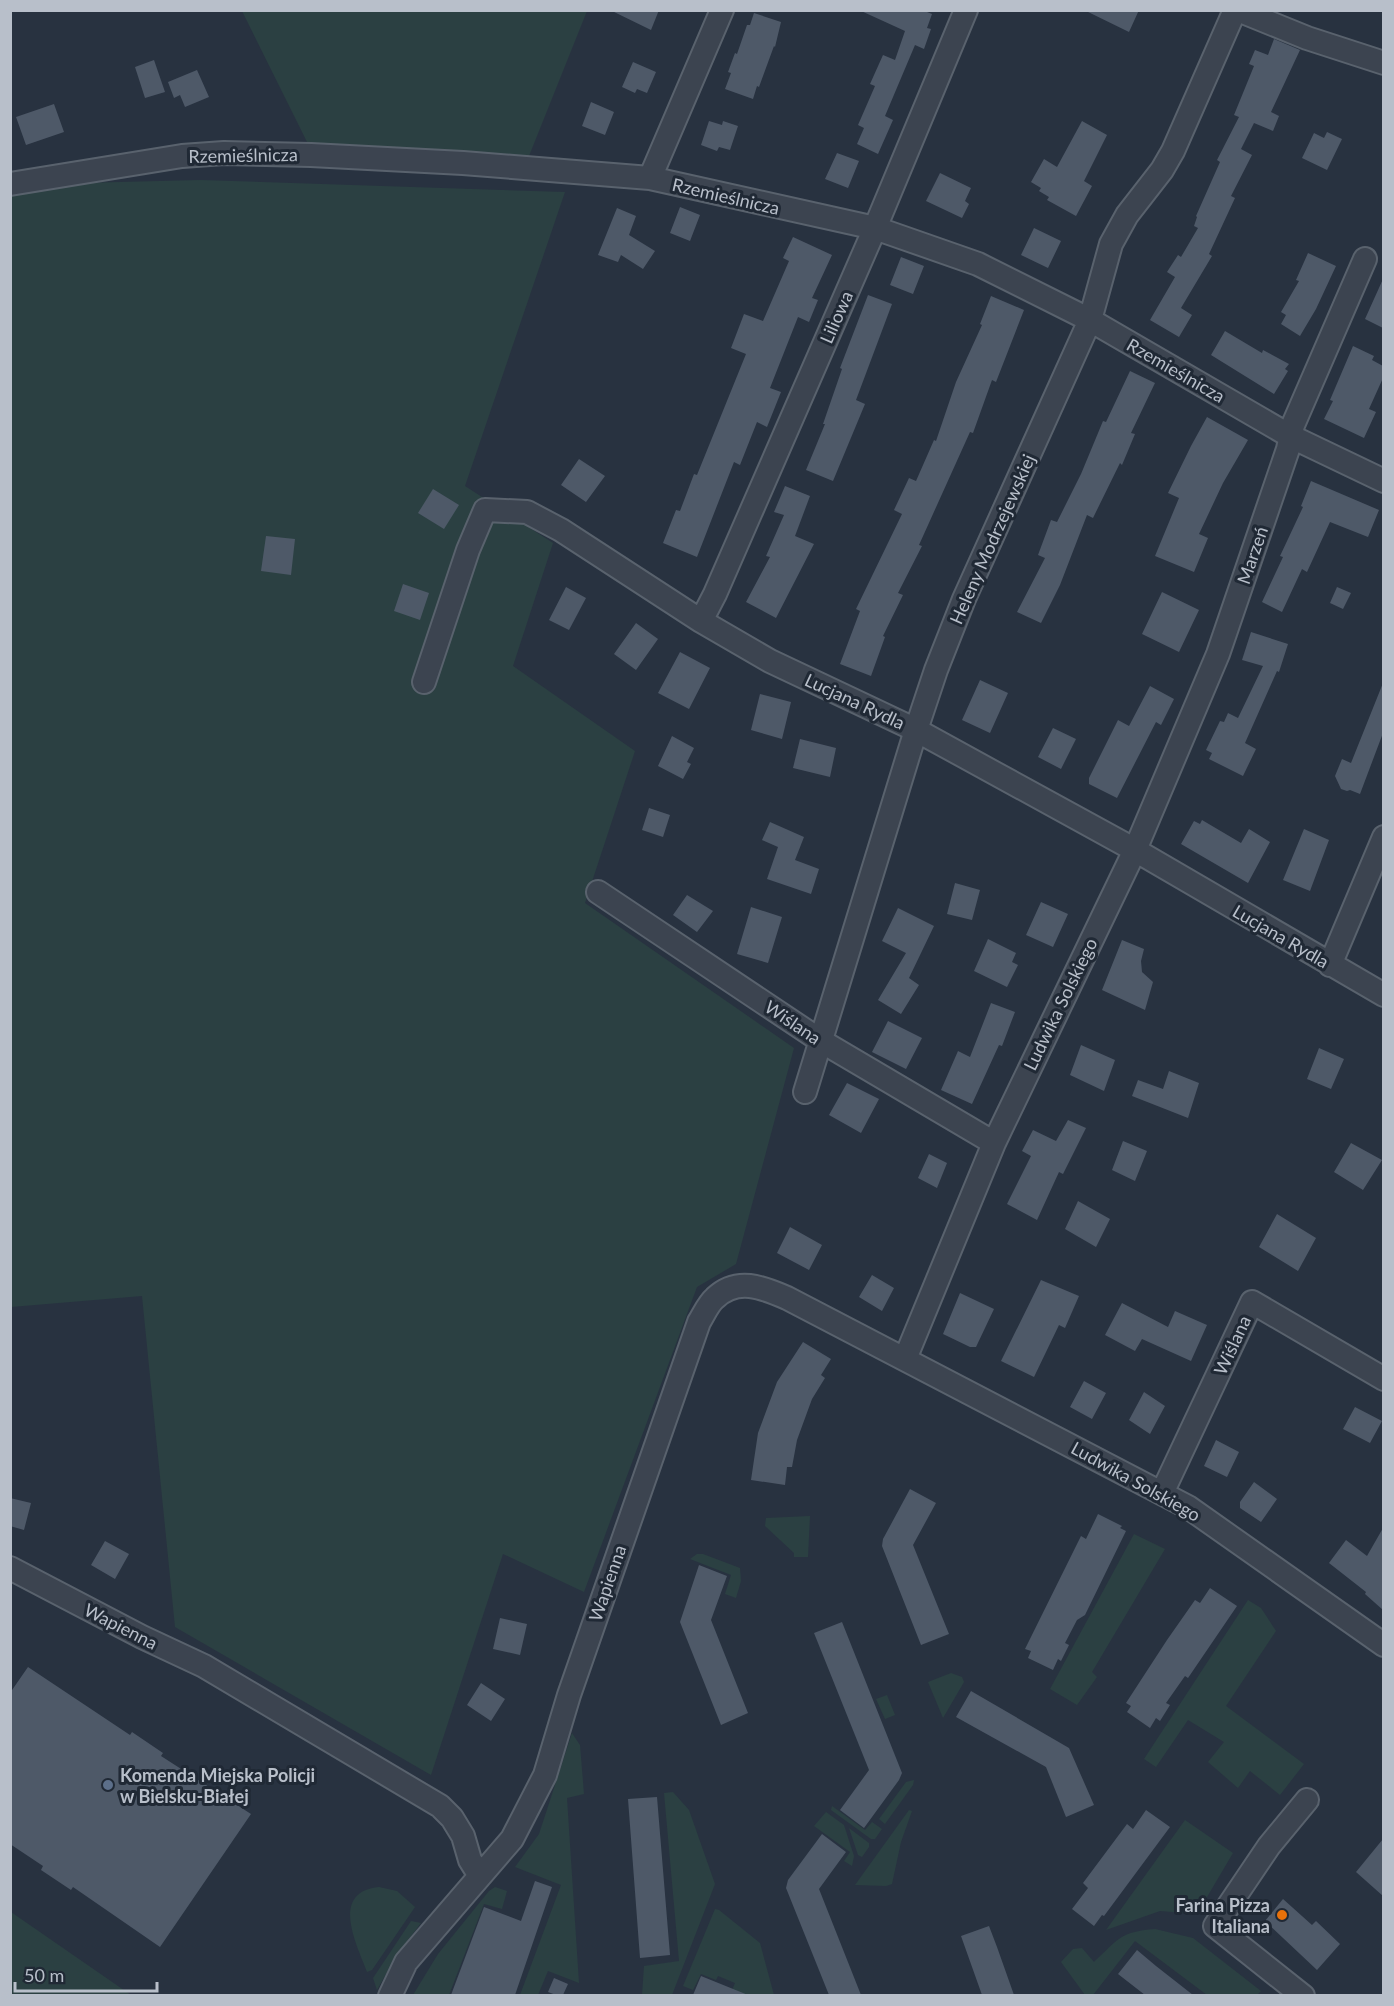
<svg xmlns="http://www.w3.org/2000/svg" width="1394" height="2006" font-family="Lato,sans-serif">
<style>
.green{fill:#2b4042}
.building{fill:#4e5968}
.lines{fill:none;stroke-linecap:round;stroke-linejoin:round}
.minor-casing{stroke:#59626d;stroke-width:26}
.minor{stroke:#3c4450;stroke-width:22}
.service-dot{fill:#5c6f8a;stroke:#202935;stroke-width:2}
.food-dot{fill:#e8710a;stroke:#202935;stroke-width:2}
.labels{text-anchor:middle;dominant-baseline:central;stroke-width:6;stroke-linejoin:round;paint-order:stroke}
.street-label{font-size:18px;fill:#b8bfca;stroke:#202935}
.poi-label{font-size:18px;font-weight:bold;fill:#b8bfca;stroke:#202935;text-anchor:start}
</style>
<rect width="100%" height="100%" fill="#283240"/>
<!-- green -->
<path class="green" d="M242 11H587L527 161 310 148Z
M200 180 565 192 465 486 553 543 513 666 635 751 585 903 794 1048 736 1264 697 1287 584 1592 503 1554 431 1775 175 1627 142 1296 11 1307 10 192 80 183Z
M810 1516 808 1557H794V1553L765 1526 766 1518Z
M1134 1534 1165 1549 1092 1672 1097 1677 1077 1705 1050 1689Z
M697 1554H703L740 1568 741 1581 736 1598 725 1594 731 1575 690 1559Z
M1248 1600 1261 1608 1276 1631 1226 1706 1304 1764 1280 1795 1250 1771 1238 1788 1208 1762 1224 1742 1188 1720 1156 1767 1144 1759Z
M951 1673 962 1677 964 1682 943 1718 928 1682Z
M887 1695 895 1715 885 1719 876 1699Z
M572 1733 580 1745 584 1794 567 1798 579 1983 548 1971 538 1995H520L561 1885 515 1867 539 1834Z
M914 1780 913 1785 885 1824 879 1819 906 1782Z
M673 1792 689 1810 715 1884 672 1995H642L644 1966 679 1961 664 1793Z
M832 1806 865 1830 872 1822 882 1829 875 1839H871L831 1810Z
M909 1810 912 1811 901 1842 892 1884 886 1886 855 1885Z
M826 1812 844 1825 854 1856 852 1866 844 1861 850 1852 814 1826Z
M1185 1820 1233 1853 1197 1914 1160 1911 1106 1930Z
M849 1828 869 1843V1847L862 1857 858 1855Z
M379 1887 397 1891 415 1907 372 1970 367 1972C357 1945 329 1892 379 1887Z
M495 1887 507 1891 502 1909 484 1904 449 1995H413L438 1954 489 1891Z
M715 1909 719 1910 760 1943 774 1995H730L735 1983 718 1976 716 1980 701 1974 693 1990 683 1986Z
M11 1912 131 1995H11Z
M411 1921 421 1923 396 1956 377 1990 373 1978Z
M1155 1929 1193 1938 1261 1991 1257 1995H1207L1135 1941 1093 1995H1085L1061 1962 1073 1949 1082 1948 1094 1962C1119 1939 1119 1932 1155 1929Z"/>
<!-- building -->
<path class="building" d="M610 10H659L651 30Z
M859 10H922L932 14 927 28 931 29 924 49 915 45 885 116 893 120 878 154 857 144 864 128 858 125 875 86 870 84 883 55 895 60 905 31Z
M1084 10H1139L1129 32Z
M754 13 781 22 775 47 774 46 759 87 757 86 753 99 725 89 731 73 728 72 735 53 737 54 747 25H750Z
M1274 39 1300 50 1271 112 1279 116 1273 131 1254 123 1241 149 1252 155 1231 196 1235 198 1209 254 1212 256 1181 308 1192 315 1179 337 1150 320 1175 277 1167 272 1178 255 1181 257 1198 228 1194 226 1197 217 1196 216 1220 162 1217 160 1239 117 1234 115 1254 66 1249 64 1255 50 1268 55Z
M154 60 165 92 145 98 135 67Z
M633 62 656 72 647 93 637 89 635 93 622 87Z
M197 70 209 97 185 107 180 95 174 98 168 82Z
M591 102 614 112 605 135 582 126Z
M54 104 64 132 26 145 16 117Z
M709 121 722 125 723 121 738 126 730 150 719 147 717 151 701 145Z
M1082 121 1107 135 1084 181 1092 186 1076 216 1047 200 1049 197 1039 191 1041 188 1031 182 1044 159 1057 167Z
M1327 132 1342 139 1327 170 1302 158 1314 133 1324 138Z
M837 153 859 161 848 188 825 179Z
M940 173 971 188 965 201 969 204 962 218 926 201Z
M680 207 700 215 690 241 670 233Z
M617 208 636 216 629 235 655 251 643 269 621 255 618 262 598 255Z
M1034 228 1061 241 1048 268 1021 255Z
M793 237 832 255 812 298 818 300 809 322 798 317 770 388 781 392 767 427 757 422 740 465 734 462 697 557 663 543 676 510 680 511 694 474 697 475 746 354 731 348 744 314 763 321 789 261 783 258Z
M1308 253 1336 266 1316 309 1300 336 1281 324 1286 315 1281 312 1299 281 1296 280Z
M901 257 924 266 913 294 890 285Z
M1383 279V328L1365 319Z
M868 295 892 304 856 400 865 404 833 481 806 470 825 424H823L842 369 840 368Z
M991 296 1024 310 996 382 992 380 973 433 970 432 919 545 922 546 898 593 903 595 883 636 885 637 871 676 840 664 860 611 856 609 902 514 894 510 909 478 916 481 934 440 936 441 956 382 982 325 980 324Z
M1225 331 1262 353 1263 350 1289 364 1285 369 1288 371 1274 394 1211 355Z
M1353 346 1374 356 1372 360 1383 366V378L1369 409 1376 412 1364 438 1324 419 1333 401 1330 400Z
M1130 371 1155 383 1131 433 1135 434 1122 465 1120 463 1093 518 1087 515 1060 585 1041 623 1017 612 1045 558 1038 555 1051 520 1057 522 1081 474 1103 421 1106 422Z
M1207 417 1248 440 1223 483 1199 534 1208 538 1194 572 1155 556 1179 498 1168 493 1191 446Z
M579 459 605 476 586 502 561 485Z
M1311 481 1379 510 1368 537 1330 522 1307 572 1302 569 1282 612 1262 602 1283 557 1280 556 1303 507 1301 506Z
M785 486 810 496 795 536 814 544 776 618 746 602 770 557 766 556 784 515 774 512Z
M433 489 459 505 444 529 418 513Z
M266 536 295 539 291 575 261 571Z
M403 584 429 593 420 620 394 611Z
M566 587 586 598 569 630 549 620Z
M1337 587 1351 593 1343 609 1330 603Z
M1162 592 1199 610 1179 652 1142 634Z
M636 623 658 639 636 670 614 654Z
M1251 632 1288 644 1279 672 1277 671 1245 743 1256 749 1243 776 1209 759 1212 753 1206 750 1220 721 1224 722 1228 713 1238 718 1263 666 1242 660Z
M680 652 710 668 689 709 658 693Z
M980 680 1008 693 990 733 962 720Z
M1383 683V733L1360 794 1350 790 1347 791 1341 789 1335 776 1342 759 1351 763Z
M1150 686 1174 699 1161 725 1156 722 1117 798 1089 784V778L1118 720 1129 726Z
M760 694 791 702 782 739 751 730Z
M1053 728 1076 739 1061 769 1038 757Z
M672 736 694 748 687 762 691 764 683 779 658 766Z
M800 739 836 748 830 777 793 768Z
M649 808 670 815 663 837 642 830Z
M1202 820 1241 843 1249 829 1270 842 1248 883 1181 844 1194 821 1200 824Z
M770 822 804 837 795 860 819 869 811 894 767 879 778 847 762 840Z
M1304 829 1329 840 1310 891 1283 880Z
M955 883 980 890 972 920 947 914Z
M687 895 713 911 697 932 673 915Z
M1041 902 1068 914 1053 947 1026 935Z
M751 907 782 917 768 963 737 954Z
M898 908 934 926 909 978 919 985 901 1014 878 1000 906 953 882 941Z
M988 939 1016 953 1012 962 1018 965 1007 987 974 971Z
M1122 940 1144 949 1141 961 1142 972 1153 982 1145 1010 1102 990Z
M991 1003 1015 1012 1002 1046 999 1045 972 1104 941 1090 958 1051 970 1057Z
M888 1021 922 1038 906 1069 872 1052Z
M1081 1045 1115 1060 1104 1091 1070 1075Z
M1319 1048 1344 1059 1331 1089 1307 1079Z
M1169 1071 1199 1083 1188 1118 1132 1096 1138 1080 1163 1089Z
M847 1083 879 1099 861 1133 829 1115Z
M1068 1120 1086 1128 1063 1174 1059 1172 1037 1220 1007 1204 1031 1156 1022 1151 1033 1130 1056 1141Z
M1123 1141 1147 1151 1135 1181 1112 1170Z
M1351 1143 1382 1160 1363 1190 1334 1172Z
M929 1154 947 1163 937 1188 918 1178Z
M1078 1201 1110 1219 1096 1247 1065 1229Z
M1277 1214 1316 1238 1298 1271 1259 1247Z
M790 1227 822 1245 809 1270 777 1253Z
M872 1275 894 1288 882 1311 859 1297Z
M1041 1280 1079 1296 1065 1328 1059 1325 1034 1377 1001 1361Z
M960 1293 994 1309 976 1347H970L943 1334Z
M1122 1303 1168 1327 1175 1311 1207 1325 1191 1361 1142 1339 1135 1351 1105 1335Z
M803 1342 831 1359 821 1375 825 1378 812 1399 797 1440 792 1467H787L785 1485 751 1480 758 1433 777 1382Z
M1084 1381 1106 1393 1092 1419 1070 1407Z
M1144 1392 1165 1406 1150 1434 1129 1420Z
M1355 1407 1382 1421 1370 1443 1343 1429Z
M1216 1440 1239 1452 1227 1477 1204 1466Z
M1254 1482 1277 1499 1261 1522 1240 1508V1502Z
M910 1489 936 1503 913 1545 949 1634 921 1645 882 1546 883 1539Z
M10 1498 31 1503 24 1530 10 1526Z
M1098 1514 1122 1526 1120 1528 1126 1531 1085 1615 1077 1620 1065 1643 1069 1645 1061 1661 1058 1659 1053 1670 1028 1658 1031 1651 1025 1649 1081 1536 1086 1539Z
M1383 1528V1610L1365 1594 1366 1592 1329 1563 1346 1540 1367 1556Z
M105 1541 129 1554 115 1579 91 1565Z
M699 1565 727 1576 711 1620 748 1713 721 1725 680 1622Z
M1210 1588 1237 1606 1188 1678 1185 1676 1166 1703 1170 1705 1160 1721 1156 1718 1150 1728 1127 1712 1131 1706 1126 1703 1167 1640 1195 1600 1200 1603Z
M500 1618 527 1624 520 1655 493 1649Z
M842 1622 902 1773 899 1780 864 1828 840 1810 869 1770 814 1633Z
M28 1667 130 1735 132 1732 163 1753 161 1756 251 1814 160 1947 73 1887 71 1890 41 1870 43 1866 10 1844V1693Z
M481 1683 505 1699 491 1721 467 1705Z
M971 1691 1069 1748 1094 1805 1066 1817 1046 1767 956 1717Z
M657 1797 670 1955 640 1958 628 1799Z
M1146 1810 1170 1827 1104 1916 1102 1915 1094 1926 1072 1909 1088 1888 1083 1883 1127 1824 1133 1829Z
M822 1834 846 1852 819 1889 861 1995H829L786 1888 788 1880Z
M1383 1839V1896L1356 1872Z
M535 1881 552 1887 515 1995H451L484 1907 521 1921Z
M1283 1899 1312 1925 1316 1921 1340 1944 1317 1970 1265 1921Z
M989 1926 997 1947 1014 1995H982L961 1936Z
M1137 1950 1156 1966 1193 1995H1145L1118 1974Z
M701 1976 748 1995H693Z
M554 1978 568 1984 563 1995H556L548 1992Z"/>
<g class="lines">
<!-- minor casing -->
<g class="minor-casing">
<path id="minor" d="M1238 10 1307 38 1384 63
M650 178 722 10
M10 184 182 156 224 153 311 155 463 163 650 178 875 228 978 264 1090 320 1290 436 1384 481
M701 621 715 594 875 228 966 10
M424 682 468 550 485 510 527 512 561 530 701 621 770 661 916 730 1135 850 1384 995
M598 892 821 1041 994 1143
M1330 965 1384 837
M805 1092 916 730 936 670 964 599 1090 320 1111 244 1127 215 1162 170 1173 151 1235 10
M905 1359 994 1143 1135 850 1218 654 1288 449 1293 425 1365 259
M1162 1493 1252 1302 1384 1379
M10 1568 142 1637 204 1666 440 1806 452 1818 463 1836 470 1860 480 1876
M390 1996 406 1962 512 1839 545 1775 569 1695 699 1322C704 1314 708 1304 715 1298 737 1277 762 1287 787 1298L1188 1507 1384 1645
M1303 1996 1215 1926 1269 1846 1307 1800"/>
</g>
<!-- minor -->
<use href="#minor" class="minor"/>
</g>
<!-- markers -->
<circle class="service-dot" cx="108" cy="1785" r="6"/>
<circle class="food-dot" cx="1282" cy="1915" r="6"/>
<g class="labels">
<!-- street labels -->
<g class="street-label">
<text transform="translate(243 155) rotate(-1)">Rzemieślnicza</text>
<text transform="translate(726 196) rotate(13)">Rzemieślnicza</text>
<text transform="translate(836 317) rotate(-66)">Liliowa</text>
<text transform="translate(1176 370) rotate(30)">Rzemieślnicza</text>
<text transform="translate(992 539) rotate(-66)">Heleny Modrzejewskiej</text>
<text transform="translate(1252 555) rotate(-71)">Marzeń</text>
<text transform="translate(855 701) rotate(25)">Lucjana Rydla</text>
<text transform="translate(1281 936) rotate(30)">Lucjana Rydla</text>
<text transform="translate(1060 1004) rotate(-64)">Ludwika Solskiego</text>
<text transform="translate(793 1022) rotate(34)">Wiślana</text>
<text transform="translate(1232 1345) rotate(-65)">Wiślana</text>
<text transform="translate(1136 1481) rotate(29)">Ludwika Solskiego</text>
<text transform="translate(607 1583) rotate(-71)">Wapienna</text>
<text transform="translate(121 1626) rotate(27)">Wapienna</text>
</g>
<!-- poi labels -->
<g class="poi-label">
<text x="120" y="1775">Komenda Miejska Policji<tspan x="120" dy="21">w Bielsku-Białej</tspan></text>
<text x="1270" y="1905" text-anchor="end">Farina Pizza<tspan x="1270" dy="21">Italiana</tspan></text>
</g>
</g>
<!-- border -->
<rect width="1394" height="2006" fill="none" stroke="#b8bfca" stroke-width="24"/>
<!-- scale -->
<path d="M15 1982v9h142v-9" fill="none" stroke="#b8bfca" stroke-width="3"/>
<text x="24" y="1982" font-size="18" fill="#b8bfca" stroke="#202935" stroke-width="4.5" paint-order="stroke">50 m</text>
</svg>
